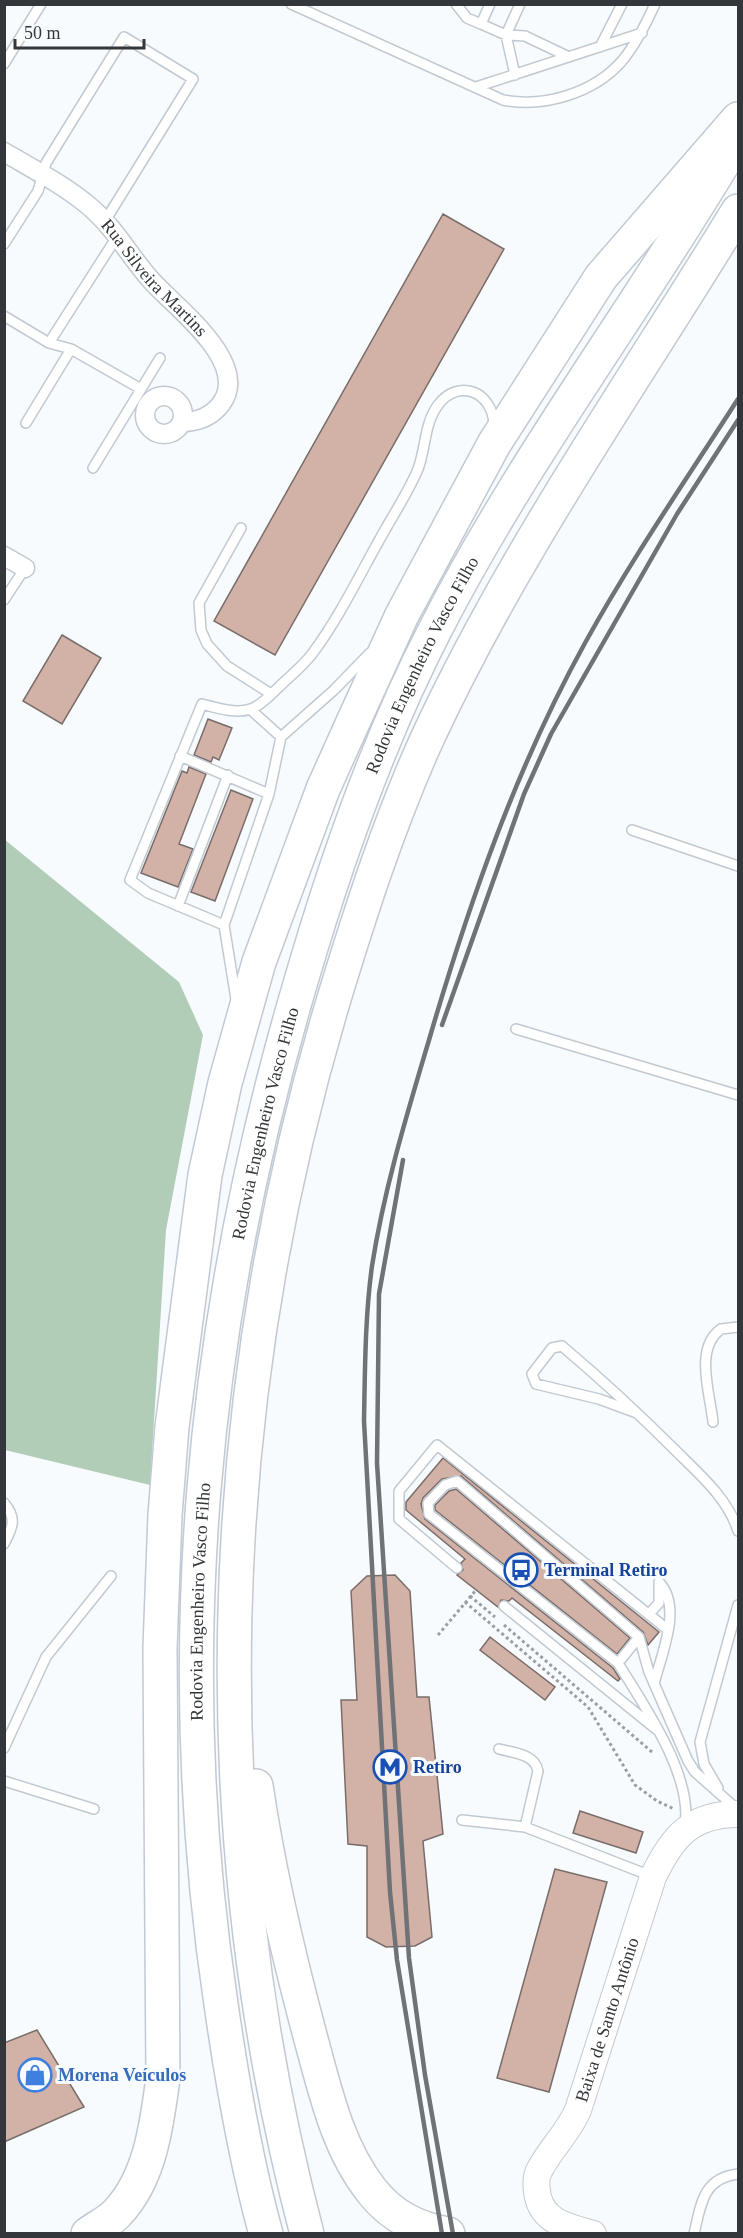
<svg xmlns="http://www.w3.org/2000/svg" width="743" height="2238" font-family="Georgia,serif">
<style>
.forest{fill:#b2cdb7}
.building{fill:#d2b1a7;stroke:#796d6a;stroke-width:1.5}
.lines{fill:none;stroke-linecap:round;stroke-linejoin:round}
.service-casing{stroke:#c1c9d2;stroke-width:12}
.minor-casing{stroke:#c1c9d2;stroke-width:21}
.secondary-casing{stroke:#c1c9d2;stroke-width:28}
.motorway-casing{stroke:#c1c9d2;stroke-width:36}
.path{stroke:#9b9ea2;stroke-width:3;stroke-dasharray:3 3;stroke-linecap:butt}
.service{stroke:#fff;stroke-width:9}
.minor{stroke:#fff;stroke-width:18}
.secondary{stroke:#fff;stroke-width:26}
.motorway{stroke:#fff;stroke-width:33}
.rail{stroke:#6f7276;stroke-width:4.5}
.labels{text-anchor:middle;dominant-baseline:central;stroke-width:6;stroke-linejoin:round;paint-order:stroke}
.street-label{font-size:18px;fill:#33363a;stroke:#f7fbfe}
.transit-label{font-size:18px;font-weight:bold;fill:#164399;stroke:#f7fbfe;text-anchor:start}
.shop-label{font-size:18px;font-weight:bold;fill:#366cbe;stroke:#f7fbfe;text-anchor:start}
</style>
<rect width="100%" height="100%" fill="#f7fbfe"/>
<!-- forest -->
<path class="forest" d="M4 839 179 982 203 1035 166 1230 150 1485 5 1450Z"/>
<!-- building -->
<path class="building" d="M443 214 504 249 275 655 214 621Z
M62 635 101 658 62 724 23 701Z
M208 719 232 728 219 760 213 757 211 762 194 755Z
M189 767 206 774 179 844 193 849 178 887 141 873 182 771 187 773Z
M231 790 253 799 215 901 191 892Z
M443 1458 659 1632 648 1645 643 1632 461 1476 442 1479 423 1498 421 1504 425 1519 613 1668 620 1679 618 1681 512 1598 509 1601 501 1600 498 1607 457 1575 463 1570 461 1563 465 1559 406 1510V1502Z
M456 1489 630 1638 617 1654 435 1510V1505L449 1491Z
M395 1575 410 1591 417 1697H429L443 1834 423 1841 432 1937 415 1946 386 1947 367 1937V1846L348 1844 341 1700H357L351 1591 367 1576Z
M490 1637 555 1687 545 1700 480 1650Z
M580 1811 643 1832 636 1853 573 1833Z
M555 1869 607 1882 549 2092 497 2078Z
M37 2030 84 2107 4 2142V2043Z"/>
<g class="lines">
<!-- service casing -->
<g class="service-casing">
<path id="service" d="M291 4 503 100C544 108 594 93 622 61 636 44 646 24 655 4
M456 4 467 18 481 24
M490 4 481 24 506 35 525 36 569 57
M600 47 622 4
M4 64 41 4
M515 75 506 35 520 4
M476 87 642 33
M4 244 38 191 46 163 124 37 193 79 105 221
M4 316 49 343 71 349 141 389
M49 343 118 235
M26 423 71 349
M93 468 160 358
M241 528 199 603 201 630 207 644 227 666 271 694
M4 600 25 568
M250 709 281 737
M180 756 269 794
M632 830 738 866
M178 906 228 775
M224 925 148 893 130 880 202 704C217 708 236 714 251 709 262 705 271 694 280 686 290 676 303 666 312 654 339 618 359 576 381 537 393 515 408 493 418 469 426 448 424 424 438 405 458 378 492 391 494 424
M236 999 224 925 269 794 281 737 334 690 370 653
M516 1029 738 1095
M637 1413 599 1399 536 1384 532 1374 552 1348 562 1346C601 1379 638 1413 674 1449 698 1473 728 1498 738 1531
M713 1422C710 1393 694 1348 721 1329L738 1327
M457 1481 639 1637 618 1663 429 1514 428 1503 445 1485Z
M4 1503C17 1518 13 1527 4 1544
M457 1568 399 1519V1491L437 1445 667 1629
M504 1606 656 1729
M649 1614 659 1603V1584
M639 1637 649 1672 688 1761 695 1772 738 1810
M618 1663C643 1704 693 1775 685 1825
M654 1684C661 1655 683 1607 659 1582
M4 1748 46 1657 111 1576
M499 1749C514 1753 535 1754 538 1771L525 1827
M4 1781 94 1809
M718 1788 704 1764 700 1742 738 1605
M462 1820 525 1827 651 1876
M694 2234C701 2204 703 2178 738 2174"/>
</g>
<!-- minor casing -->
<g class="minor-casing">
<g id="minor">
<path id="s1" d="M4 152C33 169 64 185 89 206 114 227 129 255 150 279 173 306 252 362 221 404 211 417 198 422 182 422"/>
<circle cx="164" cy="415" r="19"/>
<path d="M4 556 25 568"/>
</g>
</g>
<!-- secondary casing -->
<g class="secondary-casing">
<g id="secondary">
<path id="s2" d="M593 2234C570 2227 544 2223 538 2197 536 2188 535 2177 540 2169 551 2148 568 2133 578 2110L653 1877C672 1837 691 1814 738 1814"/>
</g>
</g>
<!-- motorway casing -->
<g class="motorway-casing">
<g id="motorway">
<path d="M256 1786C269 1874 289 1958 312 2043 326 2094 338 2148 371 2190 390 2215 417 2229 448 2234"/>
<path d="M88 2234C97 2227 111 2221 118 2212 151 2177 157 2122 163 2078L160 1648 165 1515 172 1427 205 1175 225 1083 259 962 323 789 354 720 402 615 494 444 601 277 738 119"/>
<path id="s3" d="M266 2234C245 2158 232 2081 221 2004 169 1656 201 1318 301 981 336 861 378 740 436 628 522 460 638 308 734 145"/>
<path d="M307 2234C200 1827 213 1404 333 1002 360 913 389 823 427 739 513 553 632 385 738 211"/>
</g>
</g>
<!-- path -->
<path class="path" d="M470 1596 495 1617
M465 1602 588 1707 635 1785 657 1801 674 1809
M504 1625 652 1752 654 1751
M438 1635 476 1590"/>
<!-- service -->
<use href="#service" class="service"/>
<!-- minor -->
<use href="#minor" class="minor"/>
<!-- secondary -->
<use href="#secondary" class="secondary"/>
<!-- motorway -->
<use href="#motorway" class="motorway"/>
<!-- rail -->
<path class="rail" d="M442 1025 524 794 551 734 677 514 738 420
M403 1160 379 1294 377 1463 409 1958 425 2075 453 2234
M442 2234 397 1960 390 1892 364 1421C365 1369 365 1317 372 1266 384 1189 407 1114 429 1040 469 903 516 768 585 643 632 558 686 480 738 399"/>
</g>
<!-- icons -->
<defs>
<g id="bus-ring" transform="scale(1.725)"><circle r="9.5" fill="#f7fbfe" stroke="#1a4fb4" stroke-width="1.5"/><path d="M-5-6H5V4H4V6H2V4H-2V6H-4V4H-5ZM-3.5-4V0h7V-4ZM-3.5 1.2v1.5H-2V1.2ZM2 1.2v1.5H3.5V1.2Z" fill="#1a4fb4"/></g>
<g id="metro-ring" transform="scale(1.725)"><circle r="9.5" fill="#f7fbfe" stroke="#1a4fb4" stroke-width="1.5"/><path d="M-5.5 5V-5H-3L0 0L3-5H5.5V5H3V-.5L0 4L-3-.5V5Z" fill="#1a4fb4"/></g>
<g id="shop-ring" transform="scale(1.725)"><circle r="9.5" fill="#f7fbfe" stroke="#3f7fe0" stroke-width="1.5"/><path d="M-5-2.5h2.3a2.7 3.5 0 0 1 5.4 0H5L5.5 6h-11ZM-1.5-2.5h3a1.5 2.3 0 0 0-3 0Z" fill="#3f7fe0"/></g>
</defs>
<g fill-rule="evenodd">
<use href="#bus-ring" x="521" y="1570"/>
<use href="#metro-ring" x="390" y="1767"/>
<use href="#shop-ring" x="35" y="2075"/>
</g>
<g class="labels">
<!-- street labels -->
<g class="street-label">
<text stroke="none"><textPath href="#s1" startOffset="198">Rua Silveira Martins</textPath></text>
<text stroke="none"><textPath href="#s3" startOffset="1608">Rodovia Engenheiro Vasco Filho</textPath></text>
<text stroke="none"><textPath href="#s3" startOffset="1122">Rodovia Engenheiro Vasco Filho</textPath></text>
<text stroke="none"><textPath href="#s3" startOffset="638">Rodovia Engenheiro Vasco Filho</textPath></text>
<text stroke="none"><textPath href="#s2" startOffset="264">Baixa de Santo Antônio</textPath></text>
</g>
<!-- transit labels -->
<g class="transit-label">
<text x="544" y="1570">Terminal Retiro</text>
<text x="413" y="1767">Retiro</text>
</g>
<!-- shop labels -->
<g class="shop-label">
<text x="58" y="2075">Morena Veículos</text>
</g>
</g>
<!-- border -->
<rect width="743" height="2238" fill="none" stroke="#33363a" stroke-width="12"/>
<!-- scale -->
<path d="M15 39v9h129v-9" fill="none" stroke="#33363a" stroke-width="3"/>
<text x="24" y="39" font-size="18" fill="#33363a" stroke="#f7fbfe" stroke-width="4.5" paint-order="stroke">50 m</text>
</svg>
